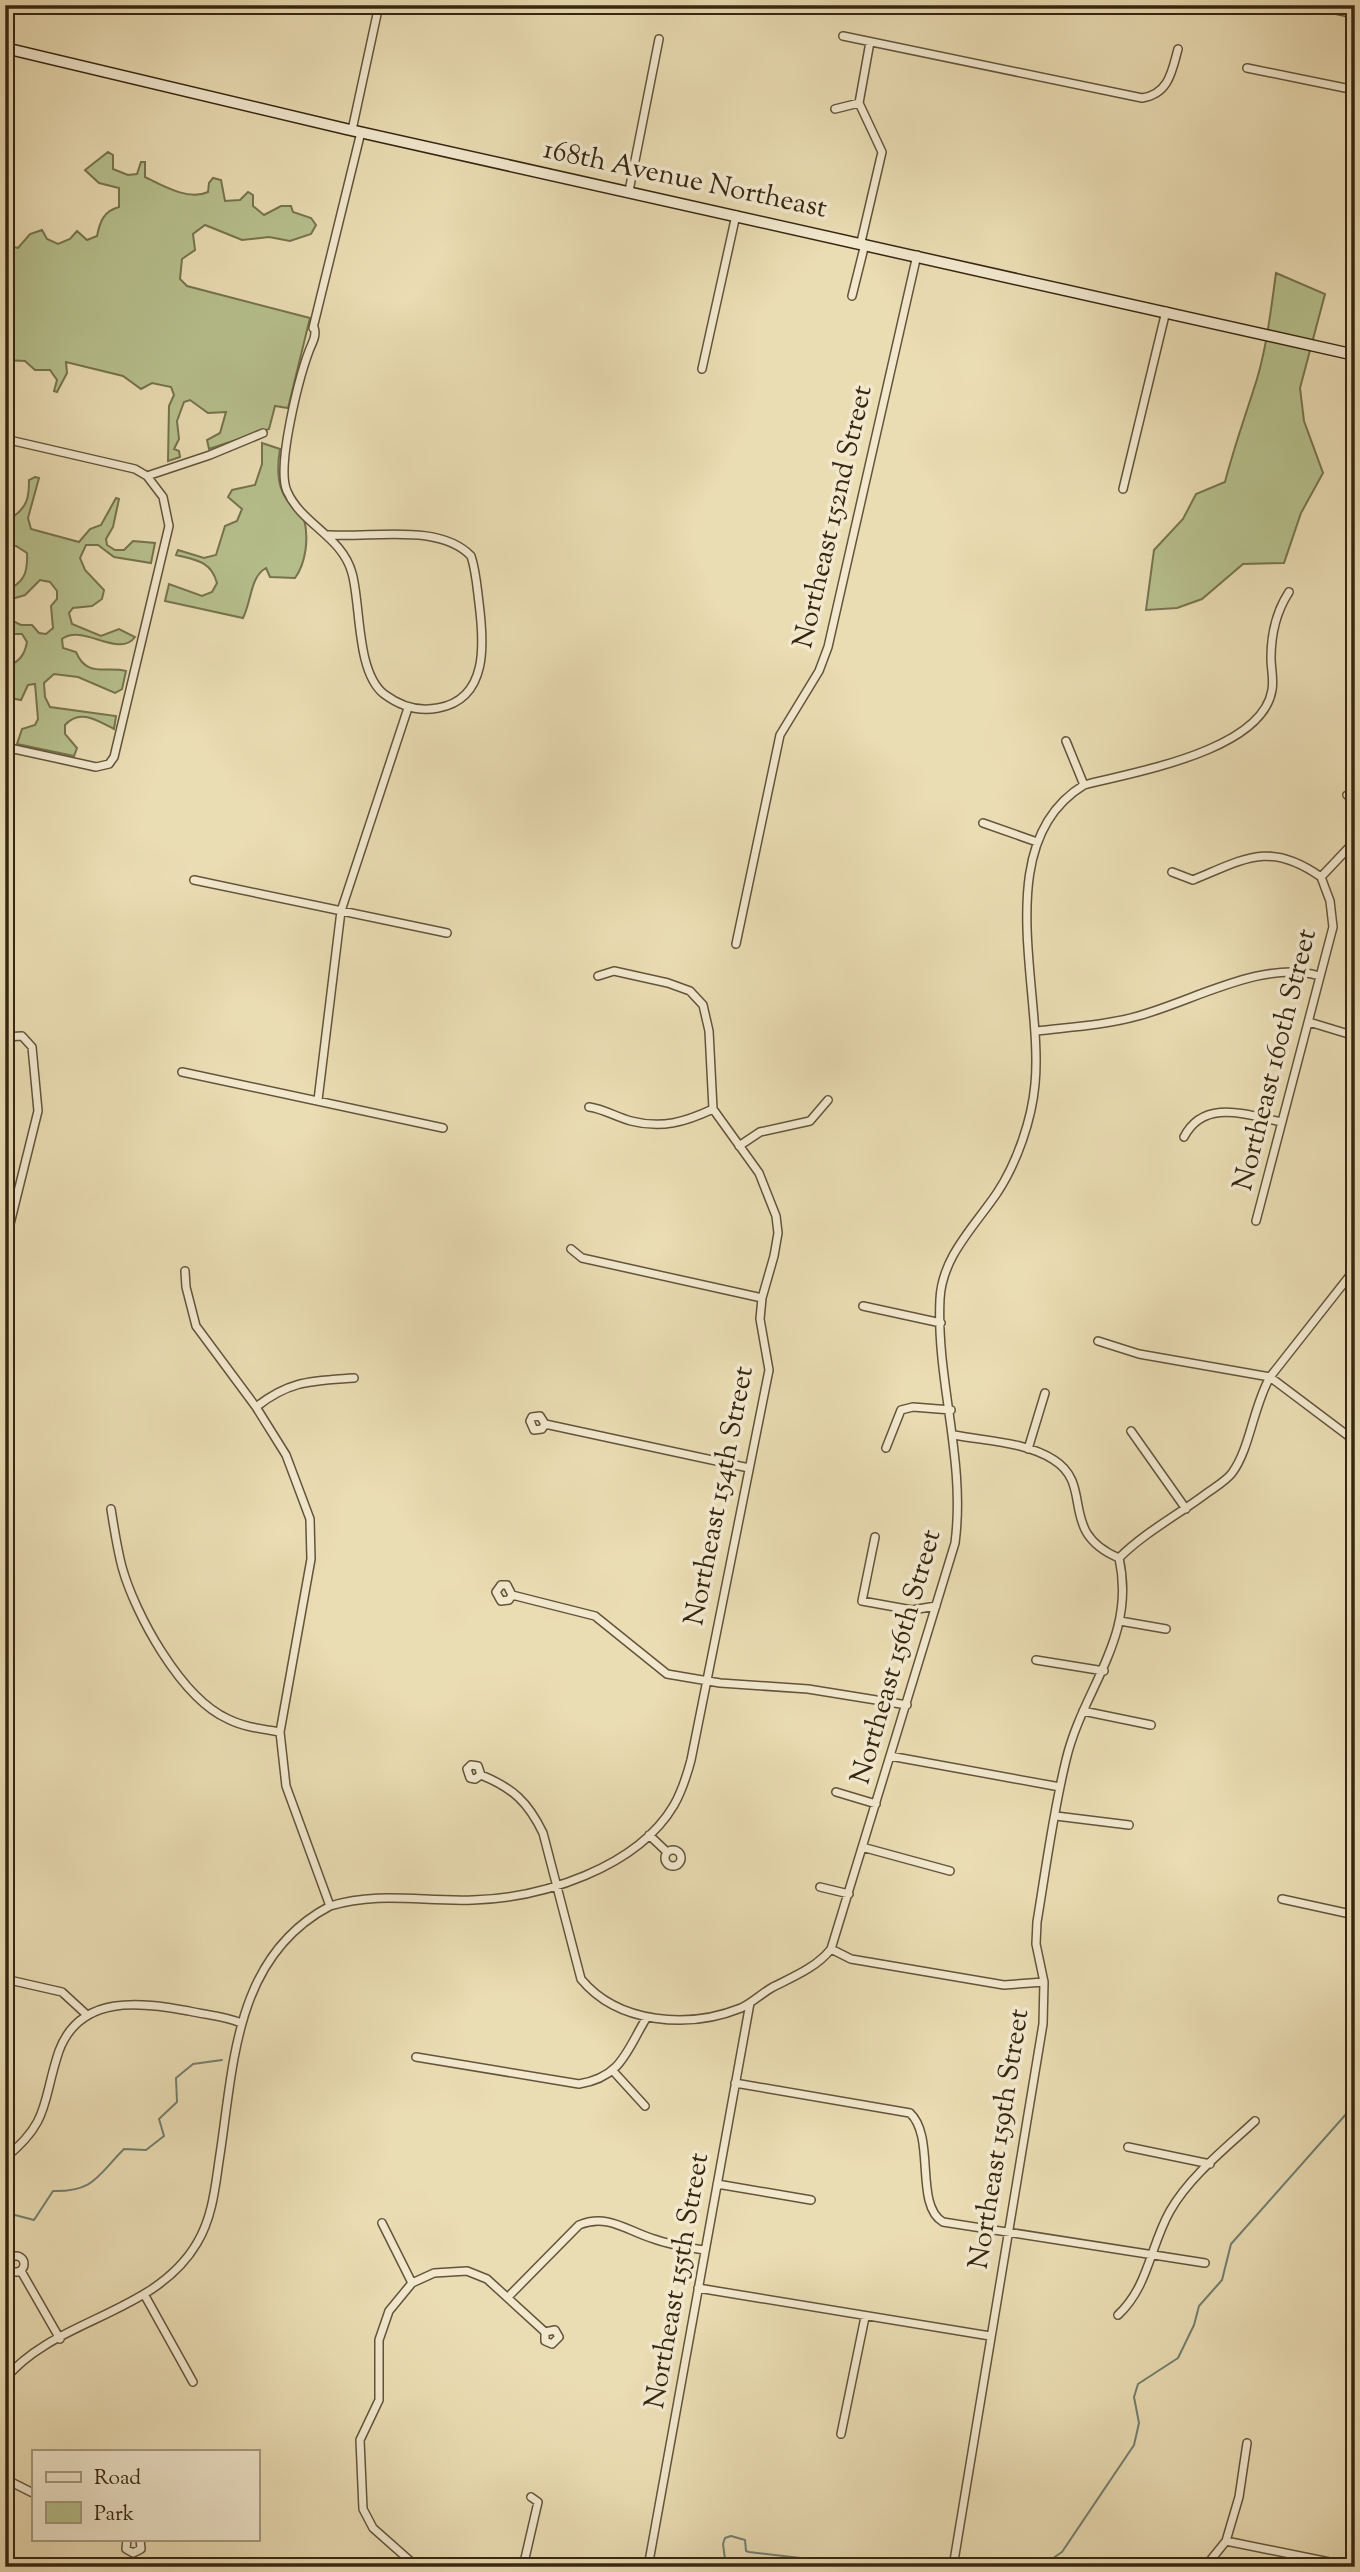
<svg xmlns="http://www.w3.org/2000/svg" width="1360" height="2572" font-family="'Sorts Mill Goudy',serif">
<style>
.green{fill:#b6c08d;stroke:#76734f;stroke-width:2}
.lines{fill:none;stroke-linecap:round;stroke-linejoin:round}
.stream{stroke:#717f71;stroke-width:2}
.street-casing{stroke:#63543a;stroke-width:10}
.secondary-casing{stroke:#362611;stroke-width:13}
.street{stroke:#f1e8ce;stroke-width:7}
.secondary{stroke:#f1e8ce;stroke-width:10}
.labels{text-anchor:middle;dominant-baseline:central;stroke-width:7;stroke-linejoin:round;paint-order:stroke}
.street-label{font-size:28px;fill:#362611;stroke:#f1e8ce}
</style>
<rect width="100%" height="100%" fill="#eadcb3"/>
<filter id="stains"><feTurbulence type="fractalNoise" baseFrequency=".00286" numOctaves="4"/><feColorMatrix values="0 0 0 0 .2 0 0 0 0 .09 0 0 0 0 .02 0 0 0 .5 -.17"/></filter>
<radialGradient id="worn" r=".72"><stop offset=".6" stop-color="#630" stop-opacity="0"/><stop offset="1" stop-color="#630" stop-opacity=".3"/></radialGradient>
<!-- green -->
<path class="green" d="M108 152 113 155V169L128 175 137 174 141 162H145V177C163 186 189 201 208 192L209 183 213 178 221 180 225 201 240 200 248 192 253 195V206L264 215 281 206H291L293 212 311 218 316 225 311 234 290 241 269 237 242 240 205 225 193 234 195 250 182 259 180 279 187 286 310 318 288 408 275 406 269 429 209 449 207 440 220 433 226 412 208 413 190 400 184 402 177 421 179 439 174 449 179 451 180 457 168 461 169 406 174 395 171 387 152 383 141 389 123 376 66 362 67 373 57 392 54 391 57 380 50 370H35L25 361 5 360V245L18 248 30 234 42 230 47 239 58 244 70 239 77 231 87 240 97 236C100 221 104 211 119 207V188L99 183 85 170Z
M1276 273 1325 294 1300 388 1304 421 1323 473 1301 513 1284 563 1243 564 1202 599 1177 608 1146 610 1154 550 1183 519 1196 494 1225 482C1234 447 1246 414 1257 379 1267 345 1271 309 1276 273Z
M262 443 280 449C277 467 276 488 289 502 294 507 302 513 304 519 309 538 306 563 295 578L270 577 266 568C250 577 252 600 243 618L165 601 169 584 202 596 212 592 217 583C211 561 196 560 176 555L178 550 204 558 216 555 225 526 237 521 242 509 228 497 232 490 255 485 262 464Z
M35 477 39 478 28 518 31 529 79 542 90 529 101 525 116 498 119 499 113 527 106 539 107 545 115 550H124L133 541 155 543 151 563 114 557 98 545H86L80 558 85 570 104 590 102 599 92 606 73 608 69 613 72 624 101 636 119 629 135 637C119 659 83 623 62 639L63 648 76 652C87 678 105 666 126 671L122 689 115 693 78 677 54 674 44 683 45 697 50 707 116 716 114 729C98 721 80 708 65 725V734L77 748 74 756 17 744 22 729 35 725 38 719 35 684 28 685 21 700 5 697V669C18 661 24 658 27 642L22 634H5V617L21 625H32L39 633 46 634 53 628 51 606 57 599V591L50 582 40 580 25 595 5 601V591C24 583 28 573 27 553L16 546H5V514L14 516C28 506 29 496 29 480Z"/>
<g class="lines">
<!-- stream -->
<path class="stream" d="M5 2229 15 2215 34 2220 53 2191C94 2192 97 2176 124 2149L146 2150 164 2136 159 2119 177 2102 176 2078 193 2064 222 2060
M726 2567 723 2544 725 2538 731 2536 745 2540 746 2551 749 2552 878 2567
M1040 2567 1062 2552 1134 2445 1139 2423 1134 2397 1138 2384 1178 2358 1194 2325 1199 2306 1222 2280 1231 2244 1355 2104"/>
<!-- street casing -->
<g class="street-casing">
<path id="street" d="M1313 5 1355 14
M843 36 1142 98C1169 94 1172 71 1178 49
M1247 68 1355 90
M835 109 859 103
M352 130 379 5
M629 191 659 39
M861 242 882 152 859 103 870 42
M852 296 865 244
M314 327C317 336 312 343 309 351 299 378 276 467 287 491 301 524 342 536 352 573 361 605 356 672 384 694 400 706 418 712 438 708 489 699 484 642 479 603 477 587 476 571 471 556 439 523 374 538 329 535
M313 328 361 132
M702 369 736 215
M5 439 135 469 147 476 210 455 263 433
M1123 489 1166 311
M1066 741 1084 785
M5 747 96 767 109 764 114 757 169 526 163 497 147 476
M5 771 11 749
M1347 795 1355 800
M983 823 1037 842
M1172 872 1193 880C1246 858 1270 841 1321 877
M194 880 447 933
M736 944 780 735 819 671 828 647 917 255
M1309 1022 1355 1036
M1037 1031C1071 1027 1106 1025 1138 1016 1193 1001 1264 959 1319 976
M5 1037 22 1036 32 1047 38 1111 5 1244
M182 1072 443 1128
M318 1100 341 911 408 708
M589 1107C604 1109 616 1117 631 1121 662 1129 685 1122 713 1109
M1184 1137C1204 1098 1247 1115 1282 1122
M739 1146 760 1132 810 1121 828 1100
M1256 1221 1333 927 1330 901 1321 877 1355 841
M571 1249 582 1258 762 1298
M863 1306 941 1323
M1098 1341 1139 1354 1270 1377 1355 1441
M256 1407C290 1380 312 1381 354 1378
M545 1424 540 1416 532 1417 530 1421 534 1430 542 1429 545 1424 749 1468
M1131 1431 1186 1509
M954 1435C986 1441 1026 1442 1054 1460 1095 1486 1057 1532 1119 1558
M886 1448 901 1410 913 1407 951 1410
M1028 1449 1045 1393
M111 1509C114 1528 117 1548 122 1567 135 1614 181 1698 228 1719 244 1727 262 1729 280 1732
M875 1537 862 1601 912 1610 936 1606
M1119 1558C1145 1532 1178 1515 1207 1493 1215 1487 1226 1481 1232 1473 1250 1449 1253 1407 1270 1377L1355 1269
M512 1595 507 1585H501L496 1592 501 1601 509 1600 512 1595 595 1616 667 1674 720 1683 808 1689 907 1705
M1120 1621 1166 1629
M1036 1660 1104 1671
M1083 1711 1151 1725
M890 1756 1060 1787
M481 1775 475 1779 470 1778 467 1769 471 1765 478 1766 481 1775C513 1788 528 1802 543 1833L581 1979C618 2024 689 2029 741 2008 752 2003 762 1993 773 1987 793 1977 817 1967 831 1949L955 1543C966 1460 936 1381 940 1299 942 1257 974 1227 997 1193 1017 1163 1032 1119 1035 1084 1044 993 988 843 1084 785 1134 772 1262 751 1272 690 1274 679 1271 669 1271 658 1271 633 1276 612 1289 592
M836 1792 876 1804
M1056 1816 1129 1825
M649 1835 667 1852
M862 1847 950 1871
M665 1858a8 8 0 1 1 16 0a8 8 0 1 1-16 0Z
M820 1887 849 1894
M1282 1899 1355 1915
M330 1906C379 1891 423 1902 473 1900 542 1898 637 1868 674 1805 682 1791 687 1775 691 1760L769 1370 760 1319 762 1298 774 1256 778 1233 776 1216 759 1173 713 1109 709 1031 703 1005 690 991 668 983 614 971 598 976
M831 1949 851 1959 1004 1985 1044 1982
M5 1979 62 1992 87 2015
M416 2057 579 2084C622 2077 626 2051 647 2017
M614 2072 645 2106
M735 2083 910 2113C936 2137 914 2205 943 2222L1205 2263
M1128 2147 1210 2164
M5 2158C51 2121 42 2101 59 2051 80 1994 141 2002 189 2011 206 2015 225 2016 241 2023
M717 2184 811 2200
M382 2223 412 2283
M8 2264a8 8 0 1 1 16 0a8 8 0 1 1-16 0Z
M21 2271 60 2339
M698 2288 990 2336
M144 2294 193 2382
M509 2296 579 2225C608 2213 627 2231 654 2239 670 2245 687 2247 704 2250
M1118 2315C1149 2286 1150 2246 1170 2211 1190 2176 1226 2148 1255 2121
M5 2379C55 2318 155 2315 197 2243 212 2218 215 2189 219 2161 234 2067 233 1957 330 1906L286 1786 280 1732 311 1559 310 1519 286 1455 256 1407 196 1326 186 1287 185 1271
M841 2434 865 2317
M5 2479 33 2493
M127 2539 126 2549 133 2553 141 2549 140 2539
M1226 2541 1354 2567
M417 2567 373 2528 363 2509 360 2440 379 2400V2340L389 2311 412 2283 434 2273 467 2271 487 2279 545 2332 555 2330 559 2337 552 2344 545 2341V2332
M523 2567 538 2502 531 2497
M648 2567 750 2003
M953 2567 1043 2024 1044 1982 1036 1944 1037 1922C1046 1868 1053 1813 1066 1760 1083 1688 1137 1638 1119 1558
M1205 2567 1226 2541 1239 2497 1247 2443"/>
</g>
<!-- secondary casing -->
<g class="secondary-casing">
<path id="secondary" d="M5 48 346 129 1355 355"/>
</g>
<!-- street -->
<use href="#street" class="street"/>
<!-- secondary -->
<use href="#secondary" class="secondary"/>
</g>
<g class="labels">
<!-- street labels -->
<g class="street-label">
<text transform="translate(685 180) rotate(12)">168th Avenue Northeast</text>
<text transform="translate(834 517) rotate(-77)">Northeast 152nd Street</text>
<text transform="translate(1276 1060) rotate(-76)">Northeast 160th Street</text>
<text transform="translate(720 1496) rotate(-79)">Northeast 154th Street</text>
<text transform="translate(897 1657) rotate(-74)">Northeast 156th Street</text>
<text transform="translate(1000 2139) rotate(-81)">Northeast 159th Street</text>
<text transform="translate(678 2281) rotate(-80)">Northeast 155th Street</text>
</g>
</g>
<!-- margin -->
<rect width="1360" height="2572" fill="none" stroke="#eadcb3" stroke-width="28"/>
<rect x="7" y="7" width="1346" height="2558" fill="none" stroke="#362611" stroke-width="3.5"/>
<rect x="14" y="14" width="1332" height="2544" fill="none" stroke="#362611" stroke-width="2"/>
<!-- legend -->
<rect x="32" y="2450" width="228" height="91" fill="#f1e8ce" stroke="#a69a82" stroke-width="2"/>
<rect x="46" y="2472" width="35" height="10" fill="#f1e8ce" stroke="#a69a82" stroke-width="2"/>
<text x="94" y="2484" font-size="21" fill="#362611">Road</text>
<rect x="46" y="2502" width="35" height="21" fill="#b6c08d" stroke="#a69a82" stroke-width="2"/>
<text x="94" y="2520" font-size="21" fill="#362611">Park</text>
<rect width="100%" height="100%" filter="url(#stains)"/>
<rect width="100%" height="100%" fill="url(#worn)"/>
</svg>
